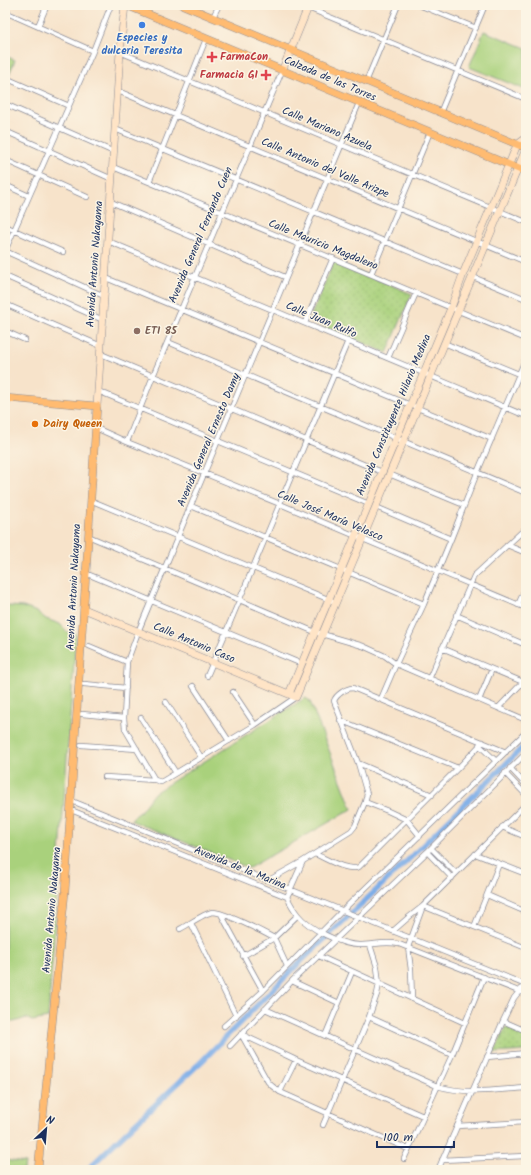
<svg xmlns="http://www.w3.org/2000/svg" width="531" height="1175" font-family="Kalam,sans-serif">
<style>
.grass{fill:#a9d17c;stroke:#62806d}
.park{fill:url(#park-dots);stroke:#62806d}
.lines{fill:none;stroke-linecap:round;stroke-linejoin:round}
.canal{stroke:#7dade8;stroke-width:5.5}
.street-casing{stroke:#898994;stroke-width:6}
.secondary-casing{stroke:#898994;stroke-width:8}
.primary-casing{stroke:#898994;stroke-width:8}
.street{stroke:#fff;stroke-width:4.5}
.secondary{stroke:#ffe4c6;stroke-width:7}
.primary{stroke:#ffbb71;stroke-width:7}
.shop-dot{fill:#3f7fe0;stroke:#fcf5e5;stroke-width:1.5}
.health-dot{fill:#e0444e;stroke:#fcf5e5;stroke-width:1.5}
.education-dot{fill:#8d6e63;stroke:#fcf5e5;stroke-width:1.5}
.food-dot{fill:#e8710a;stroke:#fcf5e5;stroke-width:1.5}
.labels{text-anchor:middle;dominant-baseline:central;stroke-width:3;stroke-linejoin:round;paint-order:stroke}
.shop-label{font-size:11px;font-weight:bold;fill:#366cbe;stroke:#fcf5e5}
.health-label{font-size:11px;font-weight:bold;fill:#be3a42;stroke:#fcf5e5;text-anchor:start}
.street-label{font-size:11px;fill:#1b2f5e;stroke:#fcf5e5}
.education-label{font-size:11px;font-weight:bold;fill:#785e54;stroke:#fcf5e5;text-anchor:start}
.food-label{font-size:11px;font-weight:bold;fill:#c56008;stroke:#fcf5e5;text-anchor:start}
</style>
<defs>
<pattern id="park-dots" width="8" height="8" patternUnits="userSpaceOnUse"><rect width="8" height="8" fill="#a9d17c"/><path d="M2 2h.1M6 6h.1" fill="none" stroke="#91b46e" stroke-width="1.8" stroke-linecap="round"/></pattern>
</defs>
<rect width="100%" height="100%" fill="#fcf5e5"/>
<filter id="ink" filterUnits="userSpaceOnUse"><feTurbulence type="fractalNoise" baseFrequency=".025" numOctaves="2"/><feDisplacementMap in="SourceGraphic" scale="8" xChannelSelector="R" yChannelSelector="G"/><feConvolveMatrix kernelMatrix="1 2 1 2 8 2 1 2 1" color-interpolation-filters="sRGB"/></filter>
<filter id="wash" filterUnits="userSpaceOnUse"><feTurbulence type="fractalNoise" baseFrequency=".012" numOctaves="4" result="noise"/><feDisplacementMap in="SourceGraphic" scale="16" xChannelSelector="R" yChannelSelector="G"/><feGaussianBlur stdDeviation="0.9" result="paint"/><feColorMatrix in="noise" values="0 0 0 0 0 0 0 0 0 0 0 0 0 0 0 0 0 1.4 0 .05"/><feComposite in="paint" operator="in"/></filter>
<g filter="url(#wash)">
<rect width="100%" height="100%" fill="#f7e3ca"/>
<!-- grass -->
<path class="grass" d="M484 31 526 48V90L469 67Z
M5 56 15 60 7 79H5Z
M5 604 9 606 23 607 37 612 46 619 60 624 67 632 74 631 76 635 48 1018 32 1021 26 1018 14 1022 5 1021Z
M305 698 309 700 311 704 352 809 249 868 132 821V818L139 813 154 793Z
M5 1160 25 1163 24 1170H5Z"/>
<!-- park -->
<path class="park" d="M334 261 412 294 387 353 309 320Z
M506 1027 526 1036V1051L494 1053Z"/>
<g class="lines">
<!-- canal -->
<path class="canal" d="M87 1170 124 1134 202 1061 299 963 407 861 526 744"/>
</g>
</g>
<g filter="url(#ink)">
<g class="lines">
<!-- street casing -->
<g class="street-casing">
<path id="street" d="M301 5 526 99
M419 5 476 28
M5 12 93 51
M213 17 219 5
M38 26 47 5
M120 52 526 222
M5 82 8 79 69 106
M366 82 398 5
M118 91 526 262
M5 104 114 152
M440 113 485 5
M115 129 463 274
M5 131 112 179
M5 160 87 197
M113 167 526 339
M149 182 206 39
M5 185 29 196
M111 202 285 277
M5 226 63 252
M108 241 526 416
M5 251 93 51 111 5
M5 251 104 296
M371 274 430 132
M5 276 103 320
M473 277 526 299
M106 278 492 439
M5 304 101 346
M305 323 333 258
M5 331 25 340
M168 342 526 493
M444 343 526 377
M101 354 382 472
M388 358 416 293
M98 391 369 504
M96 428 127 442 153 376 282 71
M127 442 280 504 526 608
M389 474 464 505
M90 500 335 602
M191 506 424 604
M376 507 451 539
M88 536 315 632 363 646 385 656 396 664 526 720
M507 545 526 553
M85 573 302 664
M518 605 526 587
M456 615 526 645
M89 646 127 662
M442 648 523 682
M207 676 226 632 348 341
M429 679 474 576 526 528
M84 684 126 688
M193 686 229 741
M233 692 255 725
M296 697 255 725 161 782 155 780 125 729 124 718 127 662 138 632 359 103
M381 699 396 664 424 604 451 539 477 473 526 358
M479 700 492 669
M166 702 201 757
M498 708 526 679
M82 714 124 718
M141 718 176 773
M340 720 458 768
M81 745 137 749
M479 745 496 761
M358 763 432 795
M510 768 526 785
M505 773 526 795
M105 777 155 780
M72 801 526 985
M365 802 388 811 407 820 420 836
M71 810 287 897C290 903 294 910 298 915 309 929 342 945 359 945 373 945 384 941 399 944L526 994
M502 827 526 837
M431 848 456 873
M427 852 452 878
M315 854C327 859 347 872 359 867L458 768 483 742
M475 854 526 874
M269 880 303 861
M487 895 526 912
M287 897 303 861 351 831 355 826 365 802 367 794 358 763 334 701C336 695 346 688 353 688L506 752
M221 914 263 991
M191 923 236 1016
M474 927 499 864
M180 929C188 925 204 913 213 912 224 912 263 932 274 938L287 966
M393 931 409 917 423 906 526 804
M243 956 274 938 298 915
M319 956 465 1023
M292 981 339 1003
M412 999 411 970 408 947 423 906 526 948
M265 1009 437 1086C467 1095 495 1090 526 1088
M369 1017 452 1055
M503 1021 526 1031
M224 1026 263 991 343 910 526 732
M241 1034 268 1082 272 1086 280 1092 408 1149
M241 1034 296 1060 423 1116
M325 1036 352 972
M230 1046 292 981 427 852 526 753
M487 1057 526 1053
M280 1092 296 1060
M323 1125 369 1017 377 994 379 984 377 967 370 945
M457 1126 526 1122
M404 1159 452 1055 484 977
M442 1160 526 1156
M438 1170 503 1021 514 998 526 983"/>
</g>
<!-- secondary casing -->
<g class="secondary-casing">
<path id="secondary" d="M282 71 309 5
M97 406 120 52 125 5
M84 609 296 697 526 149
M289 694 451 308 463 274 517 145 525 139"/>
</g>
<!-- primary casing -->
<g class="primary-casing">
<path id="primary" d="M126 5 526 172
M183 5 526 148
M5 398 97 406 65 892 38 1170"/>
</g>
<!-- street -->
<use href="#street" class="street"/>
<!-- secondary -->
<use href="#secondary" class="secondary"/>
<!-- primary -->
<use href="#primary" class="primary"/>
</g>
</g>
<!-- markers -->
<circle class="shop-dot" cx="142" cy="25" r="4"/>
<g class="health-dot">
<path d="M210 51h4v4h4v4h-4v4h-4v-4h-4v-4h4z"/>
<path d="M264 69h4v4h4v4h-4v4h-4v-4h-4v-4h4z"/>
</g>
<circle class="education-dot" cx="137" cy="331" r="4"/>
<circle class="food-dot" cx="35" cy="424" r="4"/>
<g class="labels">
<!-- shop labels -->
<g class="shop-label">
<text x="142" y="38">Especies y<tspan x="142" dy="13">dulceria Teresita</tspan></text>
</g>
<!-- health labels -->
<g class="health-label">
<text x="220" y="57">FarmaCon</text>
<text x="258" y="75" text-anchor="end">Farmacia GI</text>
</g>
<!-- street labels -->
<g class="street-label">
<text transform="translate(330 79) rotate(23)">Calzada de las Torres</text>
<text transform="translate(327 129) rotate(23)">Calle Mariano Azuela</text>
<text transform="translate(325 168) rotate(23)">Calle Antonio del Valle Arizpe</text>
<text transform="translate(201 235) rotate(-67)">Avenida General Fernando Cuen</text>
<text transform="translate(323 245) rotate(22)">Calle Mauricio Magdaleno</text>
<text transform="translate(95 264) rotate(-86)">Avenida Antonio Nakayama</text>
<text transform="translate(321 320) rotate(23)">Calle Juan Rulfo</text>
<text transform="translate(394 415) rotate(-67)">Avenida Constituyente Hilario Medina</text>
<text transform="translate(209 440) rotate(-67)">Avenida General Ernesto Damy</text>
<text transform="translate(330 516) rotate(23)">Calle José María Velasco</text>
<text transform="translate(74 587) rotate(-87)">Avenida Antonio Nakayama</text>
<text transform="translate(194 643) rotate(23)">Calle Antonio Caso</text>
<text transform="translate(240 868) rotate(22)">Avenida de la Marina</text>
<text transform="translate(52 910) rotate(-85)">Avenida Antonio Nakayama</text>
</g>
<!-- education labels -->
<g class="education-label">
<text x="145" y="331">ETI 85</text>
</g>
<!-- food labels -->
<g class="food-label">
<text x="43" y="424">Dairy Queen</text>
</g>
</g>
<!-- margin -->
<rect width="531" height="1175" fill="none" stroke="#fcf5e5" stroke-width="20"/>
<!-- north arrow -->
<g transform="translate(46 1129) rotate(26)" stroke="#fcf5e5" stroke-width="3" paint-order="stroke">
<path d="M0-3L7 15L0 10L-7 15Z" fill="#1b2f5e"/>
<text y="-6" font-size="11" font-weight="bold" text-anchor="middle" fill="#1b2f5e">N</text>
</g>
<!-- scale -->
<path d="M377 1141v6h77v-6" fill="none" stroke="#1b2f5e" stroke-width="2"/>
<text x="383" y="1141" font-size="12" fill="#1b2f5e" stroke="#fcf5e5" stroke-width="3" paint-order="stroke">100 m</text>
</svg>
